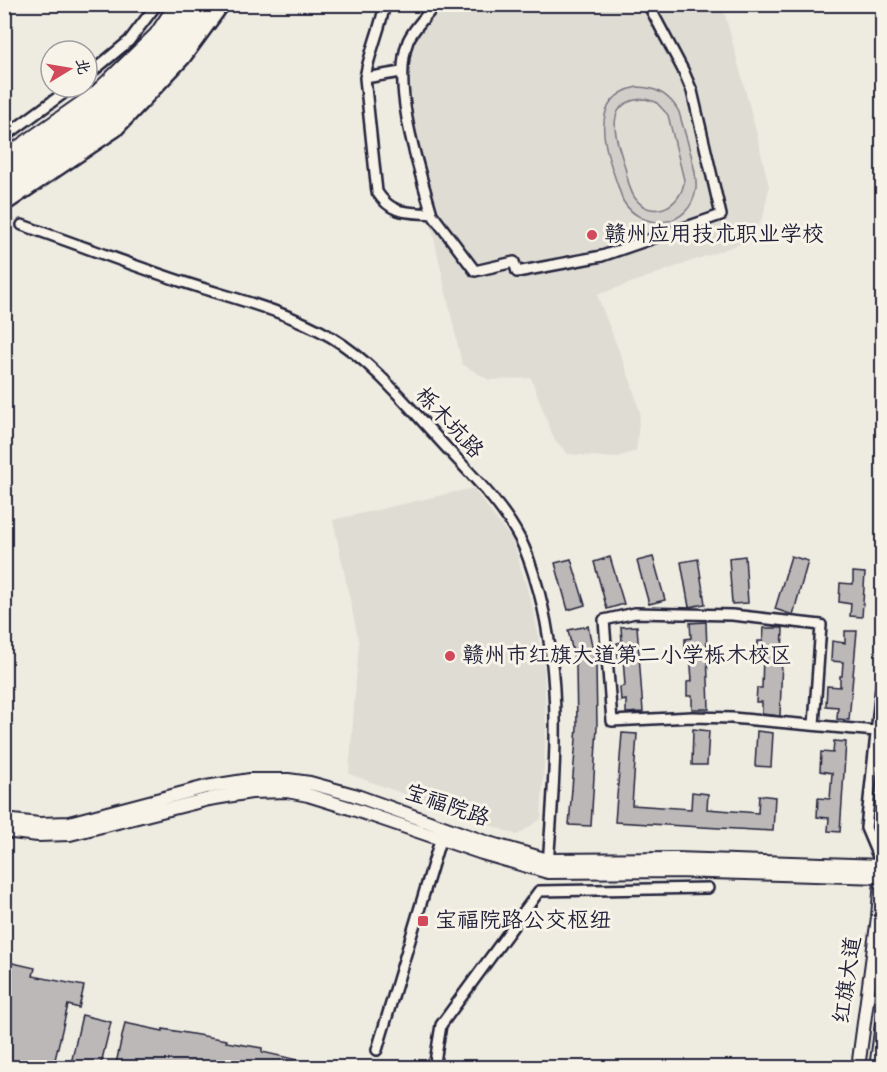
<svg xmlns="http://www.w3.org/2000/svg" width="887" height="1072" font-family="Mynerve,'LXGW WenKai TC',sans-serif">
<style>
.built{fill:#dfdcd4}
.green{fill:#d1cdc9;stroke:#7a7882;stroke-width:1.5;fill-rule:evenodd}
.building{fill:#bbb8b7;stroke:#22223b;stroke-width:1.5}
.lines{fill:none;stroke-linecap:round;stroke-linejoin:round}
.minor-tunnel{stroke:#c5c3c0;stroke-width:9;stroke-dasharray:9 4.5;stroke-linecap:butt}
.minor-casing{stroke:#22223b;stroke-width:14}
.major-casing{stroke:#22223b;stroke-width:16}
.highway-casing{stroke:#22223b;stroke-width:18}
.minor{stroke:#f7f3e8;stroke-width:9}
.major{stroke:#f7f3e8;stroke-width:12}
.highway{stroke:#f7f3e8;stroke-width:14}
.poi-dot{fill:#d1495b;stroke:#f7f3e8;stroke-width:2}
.labels{text-anchor:middle;dominant-baseline:central;stroke-width:6;stroke-linejoin:round;paint-order:stroke}
.poi-label{font-size:22px;fill:#22223b;stroke:#f7f3e8;text-anchor:start}
.street-label{font-size:22px;fill:#22223b;stroke:#f7f3e8}
</style>
<rect width="100%" height="100%" fill="#eeebe1"/>
<filter id="ink" filterUnits="userSpaceOnUse"><feTurbulence type="fractalNoise" baseFrequency=".0167" numOctaves="2"/><feDisplacementMap in="SourceGraphic" scale="12" xChannelSelector="R" yChannelSelector="G"/><feConvolveMatrix kernelMatrix="1 2 1 2 8 2 1 2 1" color-interpolation-filters="sRGB"/></filter>
<g filter="url(#ink)">
<!-- built -->
<path class="built" d="M448 5H722L723 7 756 131 769 187 763 217 748 241 597 295 631 382 640 413 636 451 614 458 568 454 554 439 531 378 489 380 462 364 432 229 425 175 412 106 408 64 413 40 425 25Z
M473 488 513 541 534 612 544 669 546 728 541 819 517 835 349 774 359 642 333 520Z"/>
<!-- green -->
<path class="green" d="M637 87C656 87 670 95 679 112 684 132 698 171 696 189 690 229 642 232 623 201 612 165 579 100 637 87ZM645 99 656 102 668 115 684 180C683 205 652 222 635 198 629 190 627 177 625 167 617 141 600 100 645 99Z"/>
<!-- building -->
<path class="building" d="M745 556 748 603 732 604 729 558Z
M791 556 808 561 793 615 775 609Z
M610 557 624 604 607 609 594 562Z
M653 557 665 600 649 604 637 561Z
M571 559 585 605 568 610 555 563Z
M698 559 705 604 689 607 681 562Z
M853 572 865 573 862 617 850 616 851 604 839 602 840 583 853 584Z
M706 622 709 709H692V696H687V682L692 681 690 652H685V639L691 638 690 623Z
M588 626 596 665 597 727 591 826 569 825 577 727 576 667 568 630Z
M637 626 643 712 626 713V700L621 701 620 687 625 686 623 657H618L617 643 622 642 621 627Z
M764 628H783L780 716 762 714V702H756L757 688H762L763 656 757 655 758 641H763Z
M845 631H857L849 720 837 719 838 707 826 706 827 686 840 687V676H842L843 662 831 661 832 641 845 643Z
M693 729 709 731 707 765H692Z
M757 731 773 733 771 767 755 766Z
M622 733 637 734 632 805 691 809 692 792 708 794 707 809 758 813 759 795 775 797 773 831 615 822Z
M834 741 846 742 840 832 828 831 829 818 817 817 818 798 830 799 832 773 820 771 821 752 833 753Z
M4 961 35 968 33 976 84 986 79 1008 68 1005 53 1068H4V1020L11 992 4 990Z
M82 1015 111 1022 100 1068H70Z
M125 1023 163 1031V1029L227 1040 226 1042 262 1048V1052L316 1064V1068H115Z"/>
<g class="lines">
<!-- minor-tunnel -->
<path class="minor-tunnel" d="M4 220 22 225"/>
<!-- minor casing -->
<g class="minor-casing">
<path id="minor" d="M385 4C380 30 369 53 365 78L377 192C392 215 407 212 432 214L475 271 514 262 517 272 602 256 721 215 692 91 683 70 648 4
M87 76 129 41 157 4
M365 78 401 72
M4 137 72 87
M4 207 117 131 184 60 225 4
M432 214C419 169 391 86 408 41 413 29 427 15 436 4
M22 225C77 244 131 265 186 283 235 299 287 311 331 337 371 361 403 400 434 434 463 467 500 500 520 539 529 556 534 575 539 592 563 681 555 773 548 864
M814 725 821 625 732 615 635 613 604 620 612 721 692 717 732 718 876 731
M882 866 866 828 882 678
M377 1050 444 827
M434 1068 441 1025 539 891 708 888"/>
</g>
<!-- major casing -->
<g class="major-casing">
<path id="major" d="M4 157 94 94 156 34 176 4
M4 196 111 124 181 53 216 4
M4 820 39 824 69 823 206 787 250 780H288L310 783 354 795 485 842 548 860 676 859 882 866
M4 831 38 835 70 834 209 799 251 792 287 791 308 795 350 808 482 853 548 872 675 871 882 877
M858 1068 878 917 882 869
M876 1068 882 1024"/>
</g>
<!-- highway casing -->
<g class="highway-casing">
<path id="highway" d="M4 171 100 105 167 38 191 4
M4 186 107 116 174 49 205 4"/>
</g>
<!-- minor -->
<use href="#minor" class="minor"/>
<!-- major -->
<use href="#major" class="major"/>
<!-- highway -->
<use href="#highway" class="highway"/>
</g>
</g>
<!-- markers -->
<g class="poi-dot">
<circle cx="592" cy="235" r="6"/>
<circle cx="450" cy="656" r="6"/>
<rect x="417" y="915" width="12" height="12" rx="3"/>
</g>
<g class="labels">
<!-- poi labels -->
<g class="poi-label">
<text x="604" y="235">赣州应用技术职业学校</text>
<text x="462" y="656">赣州市红旗大道第二小学栎木校区</text>
<text x="435" y="921">宝福院路公交枢纽</text>
</g>
<!-- street labels -->
<g class="street-label">
<text transform="translate(449 423) rotate(47)">栎木坑路</text>
<text transform="translate(447 806) rotate(19)">宝福院路</text>
<text transform="translate(848 980) rotate(-82)">红旗大道</text>
</g>
</g>
<!-- margin -->
<rect width="887" height="1072" fill="none" stroke="#f7f3e8" stroke-width="24"/>
<rect x="12" y="12" width="863" height="1048" fill="none" stroke="#22223b" stroke-width="2" filter="url(#ink)"/>
<!-- north arrow -->
<g transform="translate(69 69) rotate(79)"><circle r="28" fill="#f7f3e8" stroke="#a29fa3" stroke-width="1.5"/>
<path d="M0-4.5L10 22L0 15L-10 22Z" fill="#d1495b"/>
<text y="-9" font-size="16" font-weight="bold" text-anchor="middle" fill="#22223b">北</text>
</g>
</svg>
